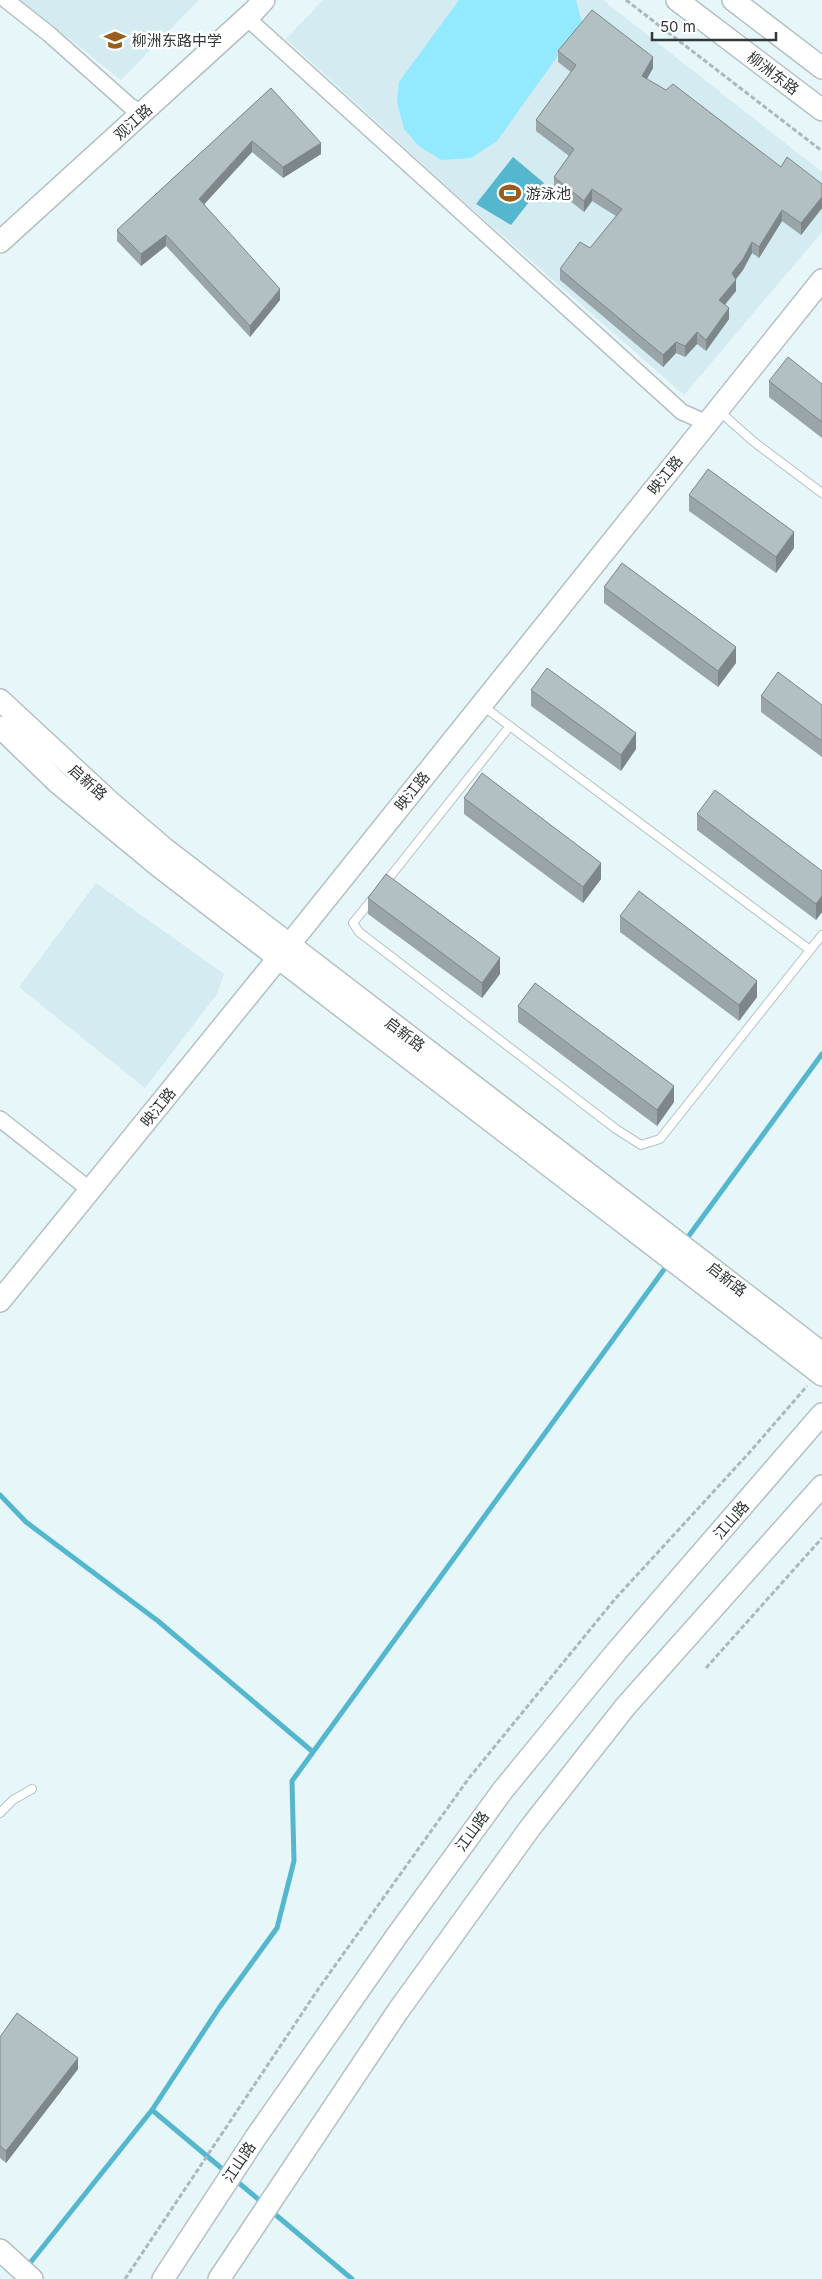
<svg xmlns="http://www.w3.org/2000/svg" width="822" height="2279" font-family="Inter,'Noto Sans SC',sans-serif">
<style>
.built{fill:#d3ebf1}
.green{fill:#93e9fd}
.water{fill:#55b7cd}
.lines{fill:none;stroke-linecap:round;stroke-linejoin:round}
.stream{stroke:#55b7cd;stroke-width:5}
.lane-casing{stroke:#b3c1c4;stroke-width:10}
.street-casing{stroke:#b3c1c4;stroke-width:18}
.secondary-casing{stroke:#b3c1c4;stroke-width:24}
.path{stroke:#acb8bb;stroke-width:3;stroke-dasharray:5 2.5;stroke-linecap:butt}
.lane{stroke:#fff;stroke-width:8}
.street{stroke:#fff;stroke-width:15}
.secondary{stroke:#fff;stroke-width:21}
.wall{fill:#99a5a9}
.shaded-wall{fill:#7d8689}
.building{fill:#b2c0c4;stroke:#7d8689}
.labels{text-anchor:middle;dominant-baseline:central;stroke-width:5;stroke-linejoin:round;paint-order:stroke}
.poi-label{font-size:15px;fill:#323839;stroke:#fff;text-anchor:start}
.street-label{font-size:15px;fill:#323839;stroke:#fff}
</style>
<rect width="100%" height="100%" fill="#e7f6f9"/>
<!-- built -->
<path class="built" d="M21 0H199L121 80Z
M323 0H603L822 172V232L684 395 461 199 286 39Z
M96 883 224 974 217 994 145 1088 19 987Z"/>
<!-- green -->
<path class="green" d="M459 0H576L582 22 497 141 471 158 441 160 419 146 404 129 397 102 399 82Z"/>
<!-- water -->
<path class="water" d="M513 157 544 183 511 225 476 204Z"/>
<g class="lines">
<!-- stream -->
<path class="stream" d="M685 1241 822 1054
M0 1495 26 1522 158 1621 313 1752
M152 2110 226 2172
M234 2179 264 2204
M270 2210 352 2279
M26 2268 152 2110 219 2008 277 1928 294 1861 292 1781 668 1264"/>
<!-- lane casing -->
<g class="lane-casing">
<path id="lane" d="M719 411 754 442 822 493
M483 706 810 950
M385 883 510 726
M373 898 353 923 359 932 616 1129 641 1145 660 1139 822 935
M0 1813 13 1800 32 1789"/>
</g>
<!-- street casing -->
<g class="street-casing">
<path id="street" d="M6 0 49 34 130 106 142 113
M247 18 682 412 707 423
M0 1119 90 1190"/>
</g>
<!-- secondary casing -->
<g class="secondary-casing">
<path id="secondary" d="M677 0 822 110
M733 0 822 68
M0 242 254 11 264 0
M0 700 109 801 165 849 822 1353
M0 727 58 783 161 868 822 1375
M0 1301 289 945 822 280
M0 2250 32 2279
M163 2279 256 2137 398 1934 503 1790 616 1652 822 1414
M219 2279 398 2011 530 1828 625 1707 822 1486"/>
</g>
<!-- path -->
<path class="path" d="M626 0 822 151
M706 1668 822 1538
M125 2279 319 1988 469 1778 615 1599 749 1453 807 1386"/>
<!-- lane -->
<use href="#lane" class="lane"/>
<!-- street -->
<use href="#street" class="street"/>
<!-- secondary -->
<use href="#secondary" class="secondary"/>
</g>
<!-- wall -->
<path class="wall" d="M558 51 653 68 647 79 781 167 822 184V208L801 235 782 221 759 258 752 253 743 270 736 279V291L725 305 729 319 706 351 697 344 685 357 676 353 663 367 560 280V269L590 248 616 216 592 201 584 212 554 188V177L569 156 536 131V120L571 72 558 62Z
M271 88 321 154 283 178 252 152 204 204 280 300 250 337 166 246 141 266 117 241V230Z
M769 381 822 384V438L769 397Z
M689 495 794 548 776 573 689 511Z
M604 587 736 663 718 687 604 603Z
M531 690 636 749 621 771 531 706Z
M761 696 822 705V757L761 712Z
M464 798 601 879 583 903 464 814Z
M697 814 822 871V912L816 920 697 830Z
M368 898 500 974 482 998 368 914Z
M620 916 757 997 739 1021 620 932Z
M518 1006 674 1102 657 1126 518 1022Z
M0 2037 78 2069 6 2163 0 2158Z"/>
<!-- shaded-wall -->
<path class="shaded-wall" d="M653 57V68L642 87V76Z
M252 141V152L199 210V199Z
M321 143V154L283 178V167Z
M592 189V201L584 212V201Z
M822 197V208L801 235V223Z
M782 210V221L759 258V247Z
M166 235V246L141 266V254Z
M752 242V253L743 270 732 284V273Z
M736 280V291L719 311V300Z
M280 289V300L250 337V326Z
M729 308V319L706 351V340Z
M697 332V344L685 357V346Z
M676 342V353L663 367V355Z
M794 532V548L776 573V557Z
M736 647V663L718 687V671Z
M636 733V749L621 771V755Z
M601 863V879L583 903V887Z
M822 896V912L816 920V904Z
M500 958V974L482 998V983Z
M757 981V997L739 1021V1005Z
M674 1086V1102L657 1126V1110Z
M78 2058V2069L6 2163V2151Z"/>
<!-- building -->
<path class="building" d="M592 10 653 57 642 76 666 90 673 84 781 167 787 157 822 184V197L801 223 782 210 759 247 752 242 743 259 732 273 736 280 719 300 729 308 706 340 697 332 685 346 676 342 663 355 560 269 580 242 590 248 622 209 592 189 584 201 554 177 574 149 536 120 576 65 558 51Z
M271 88 321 143 283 167 252 141 199 199 280 289 250 326 166 235 141 254 117 230Z
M788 357 822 384V422L769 381Z
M708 469 794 532 776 557 689 495Z
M622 563 736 647 718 671 604 587Z
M547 668 636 733 621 755 531 690Z
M778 672 822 705V741L761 696Z
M482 773 601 863 583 887 464 798Z
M715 790 822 871V896L816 904 697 814Z
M386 874 500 958 482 983 368 898Z
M639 891 757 981 739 1005 620 916Z
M535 983 674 1086 657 1110 518 1006Z
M17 2013 78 2058 6 2151 0 2146V2037Z"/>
<!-- icons -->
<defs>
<g id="school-bare" transform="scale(1.725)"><path d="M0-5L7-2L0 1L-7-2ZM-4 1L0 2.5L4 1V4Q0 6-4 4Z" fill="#985e1c" stroke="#fff" stroke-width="2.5" paint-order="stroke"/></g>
<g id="stadium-bare" transform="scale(1.725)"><path d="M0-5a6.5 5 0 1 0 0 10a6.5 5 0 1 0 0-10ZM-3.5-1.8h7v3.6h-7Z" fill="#985e1c" stroke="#fff" stroke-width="2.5" paint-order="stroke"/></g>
</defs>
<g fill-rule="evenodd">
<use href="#school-bare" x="115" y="40"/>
<use href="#stadium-bare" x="510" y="193"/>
</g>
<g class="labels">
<!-- poi labels -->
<g class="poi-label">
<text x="132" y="40">柳洲东路中学</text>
<text x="526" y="193">游泳池</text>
</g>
<!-- street labels -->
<g class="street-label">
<text transform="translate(773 73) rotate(37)">柳洲东路</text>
<text transform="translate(133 122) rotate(-42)">观江路</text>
<text transform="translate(665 475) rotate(-51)">映江路</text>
<text transform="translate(88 782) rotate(42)">启新路</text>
<text transform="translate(412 791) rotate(-51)">映江路</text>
<text transform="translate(405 1034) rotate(37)">启新路</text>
<text transform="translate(158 1107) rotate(-51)">映江路</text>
<text transform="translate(727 1279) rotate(38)">启新路</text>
<text transform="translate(731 1520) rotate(-49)">江山路</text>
<text transform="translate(472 1831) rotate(-54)">江山路</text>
<text transform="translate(239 2162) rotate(-56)">江山路</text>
</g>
</g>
<!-- scale -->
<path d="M652 32v8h124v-8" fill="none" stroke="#323839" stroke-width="2.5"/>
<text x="660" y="32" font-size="15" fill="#323839" stroke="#ffffff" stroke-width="4" paint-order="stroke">50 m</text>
</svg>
